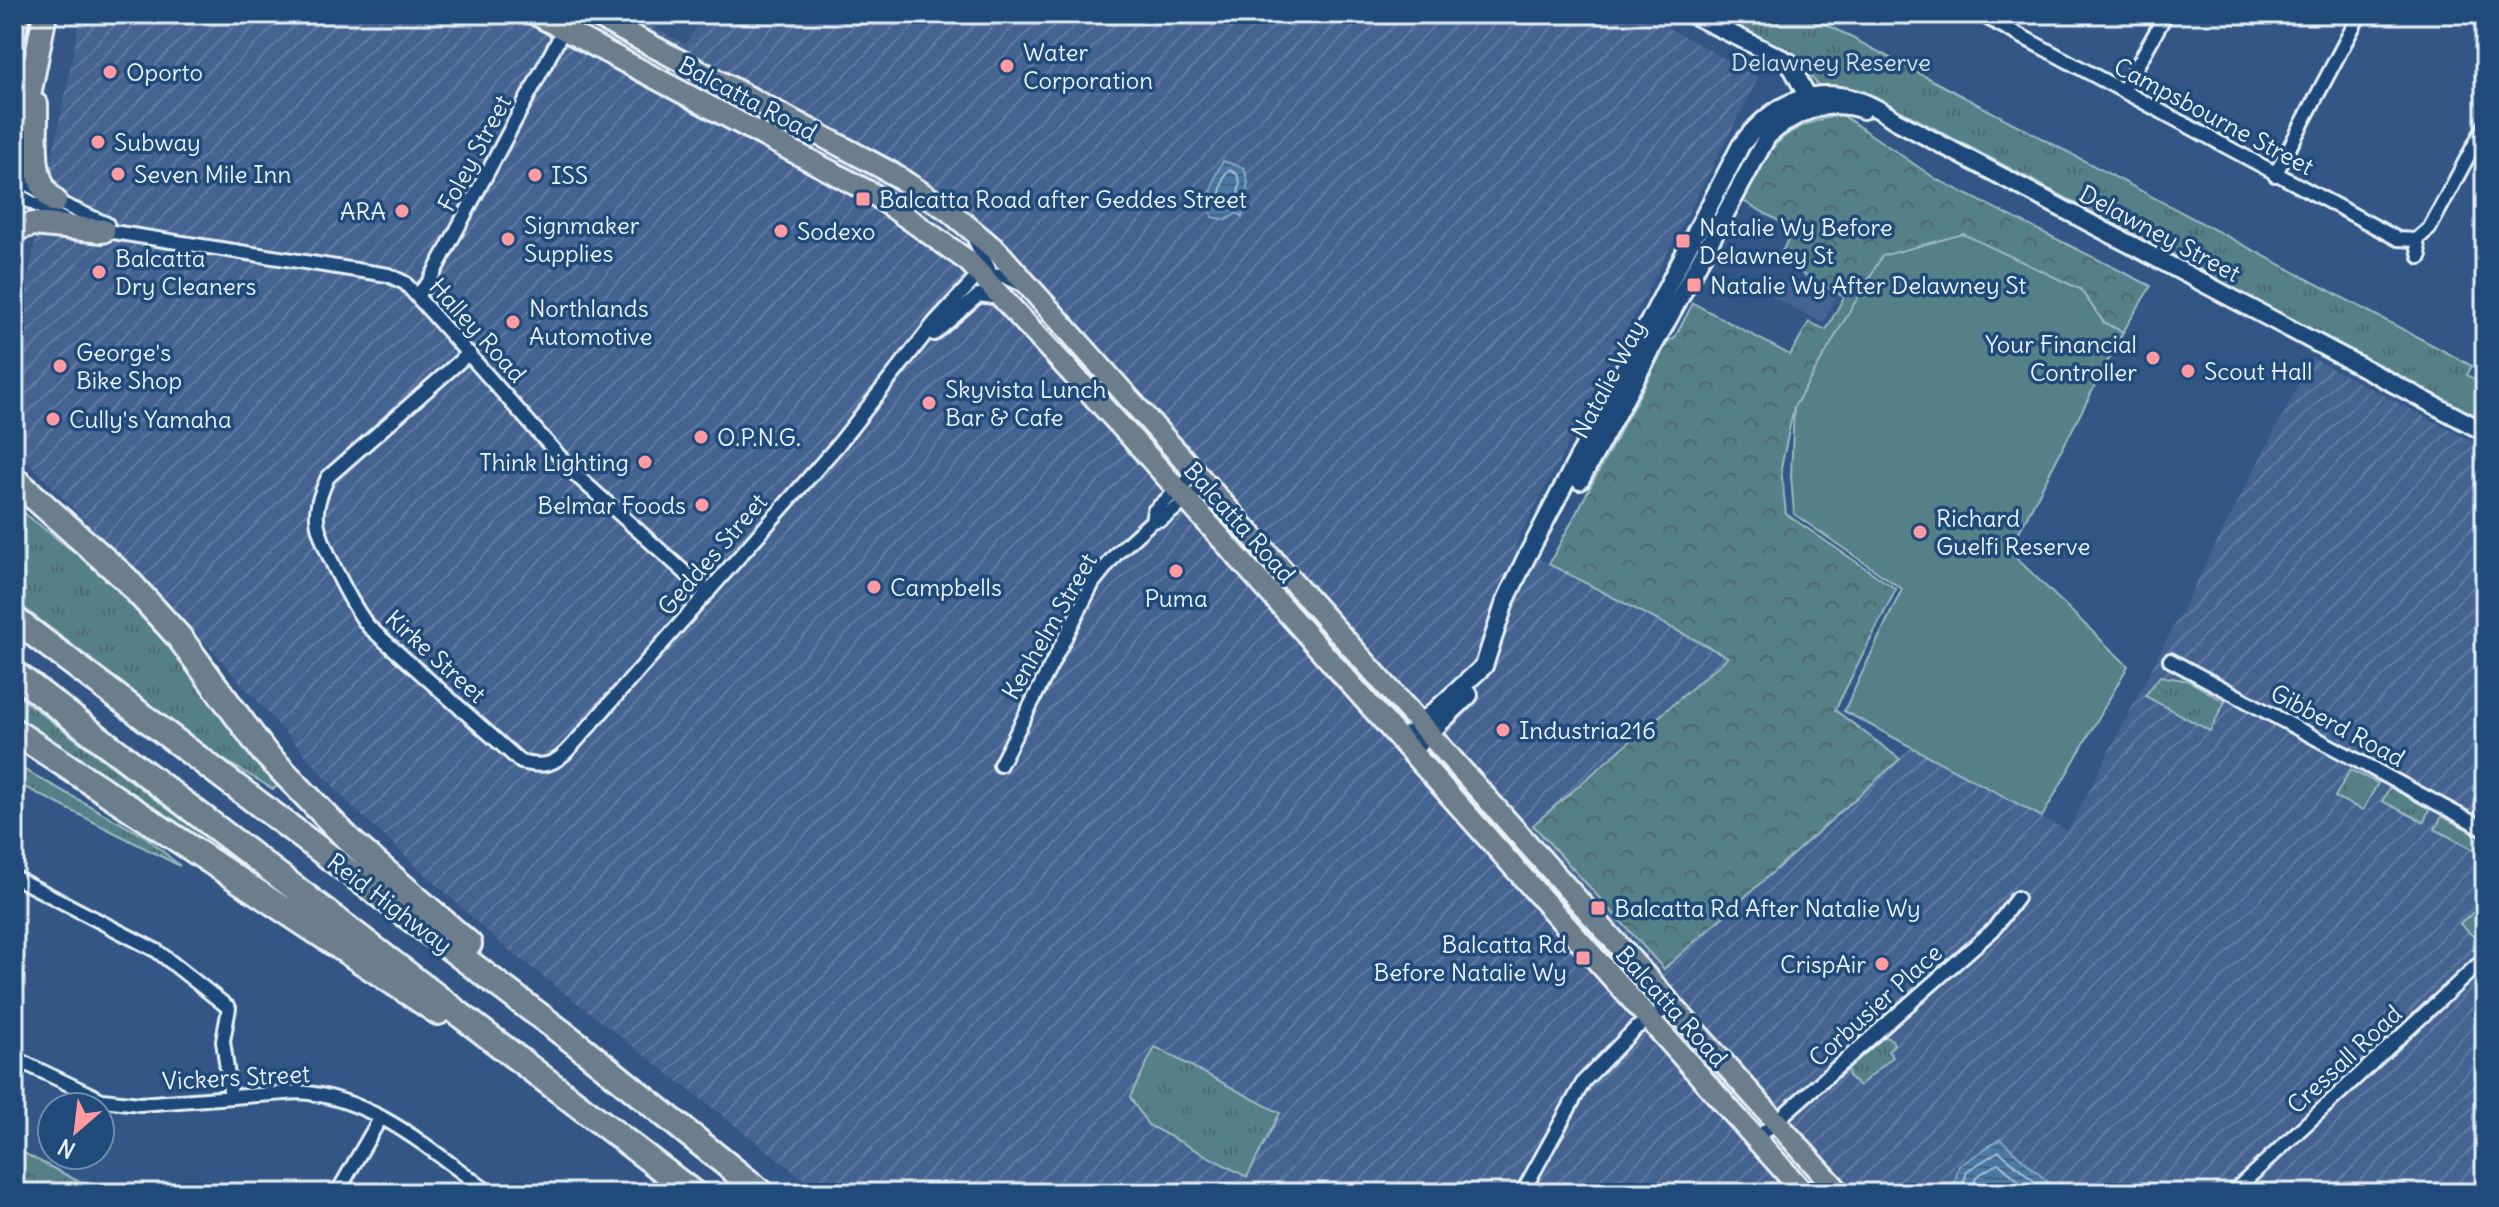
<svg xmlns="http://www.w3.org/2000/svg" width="2499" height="1207" font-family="Delius,sans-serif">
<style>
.built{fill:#456391}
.industrial{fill:url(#industrial-furrows)}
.grass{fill:url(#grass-tufts);stroke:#9eb8c0;stroke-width:2}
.forest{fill:url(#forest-crowns);stroke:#9eb8c0;stroke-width:2}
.pitch{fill:#558088;stroke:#9eb8c0;stroke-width:2}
.water{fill:url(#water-rules);stroke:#88a8c6;stroke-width:2}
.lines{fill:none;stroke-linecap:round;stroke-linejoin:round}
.shore{stroke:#a8c1d7;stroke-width:2}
.minor-casing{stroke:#e8f1f8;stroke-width:18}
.tertiary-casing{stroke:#e8f1f8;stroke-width:22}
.primary-casing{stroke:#e8f1f8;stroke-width:26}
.trunk-casing{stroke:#e8f1f8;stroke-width:28}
.motorway-casing{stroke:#e8f1f8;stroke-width:30}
.minor{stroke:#1f4a7a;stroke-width:12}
.tertiary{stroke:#1f4a7a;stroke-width:16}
.primary{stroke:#6c7d8b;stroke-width:20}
.trunk{stroke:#6c7d8b;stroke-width:22}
.motorway{stroke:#6c7d8b;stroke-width:24}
.poi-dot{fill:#ff9aa2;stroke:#1f4a7a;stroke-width:3}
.labels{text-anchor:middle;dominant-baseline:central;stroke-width:7;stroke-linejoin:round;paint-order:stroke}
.poi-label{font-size:24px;fill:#e8f1f8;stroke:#1f4a7a;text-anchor:start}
.park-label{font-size:24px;fill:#d2e0e7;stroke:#1f4a7a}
.street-label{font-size:24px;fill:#e8f1f8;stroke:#1f4a7a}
</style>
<defs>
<pattern id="industrial-furrows" width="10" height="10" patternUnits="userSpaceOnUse" patternTransform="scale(2)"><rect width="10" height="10" fill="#456391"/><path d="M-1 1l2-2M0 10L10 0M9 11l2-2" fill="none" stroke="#607aa1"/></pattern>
<pattern id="grass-tufts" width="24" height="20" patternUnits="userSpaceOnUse" patternTransform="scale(2)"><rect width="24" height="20" fill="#558088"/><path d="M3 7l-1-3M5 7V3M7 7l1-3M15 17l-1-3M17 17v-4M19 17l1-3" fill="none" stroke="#4e676c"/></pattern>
<pattern id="forest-crowns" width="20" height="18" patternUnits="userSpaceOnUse" patternTransform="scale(2)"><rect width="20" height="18" fill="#558088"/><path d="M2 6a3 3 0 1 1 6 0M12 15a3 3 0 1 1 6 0" fill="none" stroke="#4e676c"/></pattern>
<pattern id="water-rules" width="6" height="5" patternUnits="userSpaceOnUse" patternTransform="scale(2)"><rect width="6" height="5" fill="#4878a5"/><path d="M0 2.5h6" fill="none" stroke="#47627c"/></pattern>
</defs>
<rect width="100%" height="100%" fill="#335686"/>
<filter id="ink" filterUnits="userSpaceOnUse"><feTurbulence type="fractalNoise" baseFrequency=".0125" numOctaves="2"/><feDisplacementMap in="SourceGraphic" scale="16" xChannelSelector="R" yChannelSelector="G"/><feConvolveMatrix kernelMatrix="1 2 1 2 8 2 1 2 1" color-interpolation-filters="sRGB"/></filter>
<g filter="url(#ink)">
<!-- built -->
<path class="built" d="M1781 280 1804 292 1809 283 1836 297 1823 323 1772 297Z"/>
<!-- industrial -->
<path class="industrial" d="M81 14H628L685 44 706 14H1642L1759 77 1515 546 1729 657 1533 825 1664 969 1911 748 2068 831 2312 358 2485 448V1193H822L500 943 350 805 217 656 27 461 14 398V346Z"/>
<!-- grass -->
<path class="grass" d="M1705 14H1807L2472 366 2467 375 2485 385V421L2450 403 2445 409 2176 256 1862 90 1844 95 1824 91 1798 63Z
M14 505 116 585 178 657 278 786 273 789 214 754 14 600Z
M2160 676 2189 681 2225 702 2210 731 2145 696Z
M14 693 288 899 14 722Z
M14 764 146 837 180 866 29 789 14 785Z
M2350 770 2378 783 2363 810 2335 797Z
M2390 787 2429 809 2424 822 2382 801Z
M2442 816 2485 839V856L2435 829Z
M2485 902V949L2479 954 2472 949 2474 937 2460 924Z
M1884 1036 1892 1040 1894 1044 1888 1051 1893 1057 1859 1086 1849 1077 1847 1068Z
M1155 1047 1280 1113 1247 1177 1148 1125 1130 1097Z"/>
<!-- forest -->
<path class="forest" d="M1842 115 1936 179 2151 286 2123 332 2104 323 2080 289 1794 407 1781 468 1786 514 1896 589 1835 710 1900 759 1664 969 1533 825 1728 657 1549 564 1669 340 1674 339 1693 303 1790 355 1809 322 1826 330 1844 297 1778 260 1793 229 1736 197C1770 149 1780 125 1842 115Z
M14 1148 101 1193H14Z"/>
<!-- pitch -->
<path class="pitch" d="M1963 234 2080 289 2104 323 2123 332 2009 551 2128 666 2042 817 1844 711 1902 589 1794 514 1791 476 1794 407 1882 256Z"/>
<!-- water -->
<path class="water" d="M1223 161 1244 168 1248 182 1242 217 1238 213 1226 220 1212 217C1208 197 1212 179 1223 161Z
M2000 1139 2060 1193 2014 1190 1952 1193 1959 1166Z"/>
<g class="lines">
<!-- shore -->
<path class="shore" d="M1229 170 1237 174 1240 183 1236 205 1224 211 1218 201 1224 176Z
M1961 1193 1967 1171 1999 1151 2048 1193
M1971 1193 1976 1177 1998 1163 2033 1193"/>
<!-- minor casing -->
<g class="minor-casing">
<path id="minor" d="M1980 14 2398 239 2416 240 2420 257
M2123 91 2166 14
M14 175 55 201 107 224
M2275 175 2360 14
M14 193 66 221
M100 230 388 275 405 283 577 476 708 593
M2416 240 2429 229 2485 125
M975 241 989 269 985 282
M418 294 429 282 564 29
M934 334 979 295 1000 298
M469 353 328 477C321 493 314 508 318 526 325 552 352 606 369 627L521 762C544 768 555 765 571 747L837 446 935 322 975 279 1001 275 1021 284
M1152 521 1162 519 1208 484
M2170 660 2485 829
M1000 765 1093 583 1116 554 1152 521 1154 511 1197 472
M14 877 157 951 229 1008 223 1041 231 1097
M14 1058 102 1100 140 1104 299 1092C375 1098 430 1150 490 1193
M1756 1139 1993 930 2017 898
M337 1193 381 1117
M1522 1193 1584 1081 1636 1028 1672 1005
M2232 1193 2485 958"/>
</g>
<!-- tertiary casing -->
<g class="tertiary-casing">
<path id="tertiary" d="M1691 14 1789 62 1811 103
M1580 481 1767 137C1792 113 1829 97 1863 110
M1401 742 1484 666 1505 602 1525 560 1741 145C1783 89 1838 79 1895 120L2485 432
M1410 752 1469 695"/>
</g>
<!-- primary casing -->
<g class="primary-casing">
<path id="primary" d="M535 14 875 195 968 261 1131 437 1804 1193
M592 14 888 171 948 210 998 252 1840 1193"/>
</g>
<!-- trunk casing -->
<g class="trunk-casing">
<path id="trunk" d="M14 32 18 14
M36 105C37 135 29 182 55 201
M14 172 45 14
M14 229 34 224 103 231"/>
</g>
<!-- motorway casing -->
<g class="motorway-casing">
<path id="motorway" d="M14 479 125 578 179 637 264 752 350 841 469 944
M14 619 577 1044 762 1193
M14 673 693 1193
M14 731 438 1012"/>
</g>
<!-- minor -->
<use href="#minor" class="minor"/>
<!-- tertiary -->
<use href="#tertiary" class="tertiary"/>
<!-- primary -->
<use href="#primary" class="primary"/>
<!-- trunk -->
<use href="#trunk" class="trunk"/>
<!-- motorway -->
<use href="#motorway" class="motorway"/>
</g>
</g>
<!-- markers -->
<g class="poi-dot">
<circle cx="1007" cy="66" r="8"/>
<circle cx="110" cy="72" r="8"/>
<circle cx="98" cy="142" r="8"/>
<circle cx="118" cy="174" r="8"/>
<circle cx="535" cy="175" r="8"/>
<rect x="855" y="191" width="16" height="16" rx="4"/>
<circle cx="402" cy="211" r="8"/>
<circle cx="781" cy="231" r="8"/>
<circle cx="508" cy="239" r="8"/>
<rect x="1675" y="233" width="16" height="16" rx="4"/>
<circle cx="99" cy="272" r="8"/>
<rect x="1686" y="277" width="16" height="16" rx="4"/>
<circle cx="513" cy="322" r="8"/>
<circle cx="2153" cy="358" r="8"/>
<circle cx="60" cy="366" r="8"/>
<circle cx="2188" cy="371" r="8"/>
<circle cx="929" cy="403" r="8"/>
<circle cx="53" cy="419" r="8"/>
<circle cx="701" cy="437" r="8"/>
<circle cx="645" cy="462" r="8"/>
<circle cx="702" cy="505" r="8"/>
<circle cx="1920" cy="532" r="8"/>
<circle cx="1176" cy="571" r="8"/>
<circle cx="874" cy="587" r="8"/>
<circle cx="1503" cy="730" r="8"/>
<rect x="1590" y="900" width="16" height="16" rx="4"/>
<rect x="1575" y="950" width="16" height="16" rx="4"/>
<circle cx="1882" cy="964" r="8"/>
</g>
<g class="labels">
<!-- poi labels -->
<g class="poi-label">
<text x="1023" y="52">Water<tspan x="1023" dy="28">Corporation</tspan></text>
<text x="126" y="72">Oporto</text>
<text x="114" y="142">Subway</text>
<text x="134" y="174">Seven Mile Inn</text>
<text x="551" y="175">ISS</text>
<text x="879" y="199">Balcatta Road after Geddes Street</text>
<text x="386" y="211" text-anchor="end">ARA</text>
<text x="524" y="225">Signmaker<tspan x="524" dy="28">Supplies</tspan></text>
<text x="1699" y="227">Natalie Wy Before<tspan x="1699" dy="28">Delawney St</tspan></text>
<text x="797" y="231">Sodexo</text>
<text x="115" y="258">Balcatta<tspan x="115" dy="28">Dry Cleaners</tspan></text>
<text x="1710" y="285">Natalie Wy After Delawney St</text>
<text x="529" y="308">Northlands<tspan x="529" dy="28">Automotive</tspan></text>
<text x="2137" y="344" text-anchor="end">Your Financial<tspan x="2137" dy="28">Controller</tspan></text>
<text x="76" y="352">George's<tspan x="76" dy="28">Bike Shop</tspan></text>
<text x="2204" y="371">Scout Hall</text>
<text x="945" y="389">Skyvista Lunch<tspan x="945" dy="28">Bar &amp; Cafe</tspan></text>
<text x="69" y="419">Cully's Yamaha</text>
<text x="717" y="437">O.P.N.G.</text>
<text x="629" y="462" text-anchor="end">Think Lighting</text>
<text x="686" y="505" text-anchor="end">Belmar Foods</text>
<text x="1936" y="518">Richard<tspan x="1936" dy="28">Guelfi Reserve</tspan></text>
<text x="890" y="587">Campbells</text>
<text x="1176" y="598" text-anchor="middle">Puma</text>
<text x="1519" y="730">Industria216</text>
<text x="1614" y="908">Balcatta Rd After Natalie Wy</text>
<text x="1567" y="944" text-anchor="end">Balcatta Rd<tspan x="1567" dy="28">Before Natalie Wy</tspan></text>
<text x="1866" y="964" text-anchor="end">CrispAir</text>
</g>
<!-- park labels -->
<g class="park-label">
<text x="1831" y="62">Delawney Reserve</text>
</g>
<!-- street labels -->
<g class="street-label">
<text transform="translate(748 98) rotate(28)">Balcatta Road</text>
<text transform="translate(2214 116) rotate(28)">Campsbourne Street</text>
<text transform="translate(474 153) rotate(-62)">Foley Street</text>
<text transform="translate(2160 233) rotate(28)">Delawney Street</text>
<text transform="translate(478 330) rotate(48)">Halley Road</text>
<text transform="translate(1608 379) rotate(-62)">Natalie Way</text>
<text transform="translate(1240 522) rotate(48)">Balcatta Road</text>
<text transform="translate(712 554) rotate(-49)">Geddes Street</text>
<text transform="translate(1049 626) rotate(-60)">Kenhelm Street</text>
<text transform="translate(436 656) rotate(42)">Kirke Street</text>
<text transform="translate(2338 725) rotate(28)">Gibberd Road</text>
<text transform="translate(390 903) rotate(37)">Reid Highway</text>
<text transform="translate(1875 1005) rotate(-42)">Corbusier Place</text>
<text transform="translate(1672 1006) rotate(48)">Balcatta Road</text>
<text transform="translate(2344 1059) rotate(-43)">Cressall Road</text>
<text transform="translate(236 1077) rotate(-3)">Vickers Street</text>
</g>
</g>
<!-- margin -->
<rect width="2499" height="1207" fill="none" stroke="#1f4a7a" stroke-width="48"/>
<rect x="24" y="24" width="2451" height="1159" fill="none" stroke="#e8f1f8" stroke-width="3" filter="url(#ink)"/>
<!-- north arrow -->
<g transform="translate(76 1131) rotate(208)"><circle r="38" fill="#1f4a7a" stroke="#6f8dac" stroke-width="2"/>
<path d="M0-6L14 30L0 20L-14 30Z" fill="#ff9aa2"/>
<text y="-12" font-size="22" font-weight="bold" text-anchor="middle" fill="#e8f1f8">N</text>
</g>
</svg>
